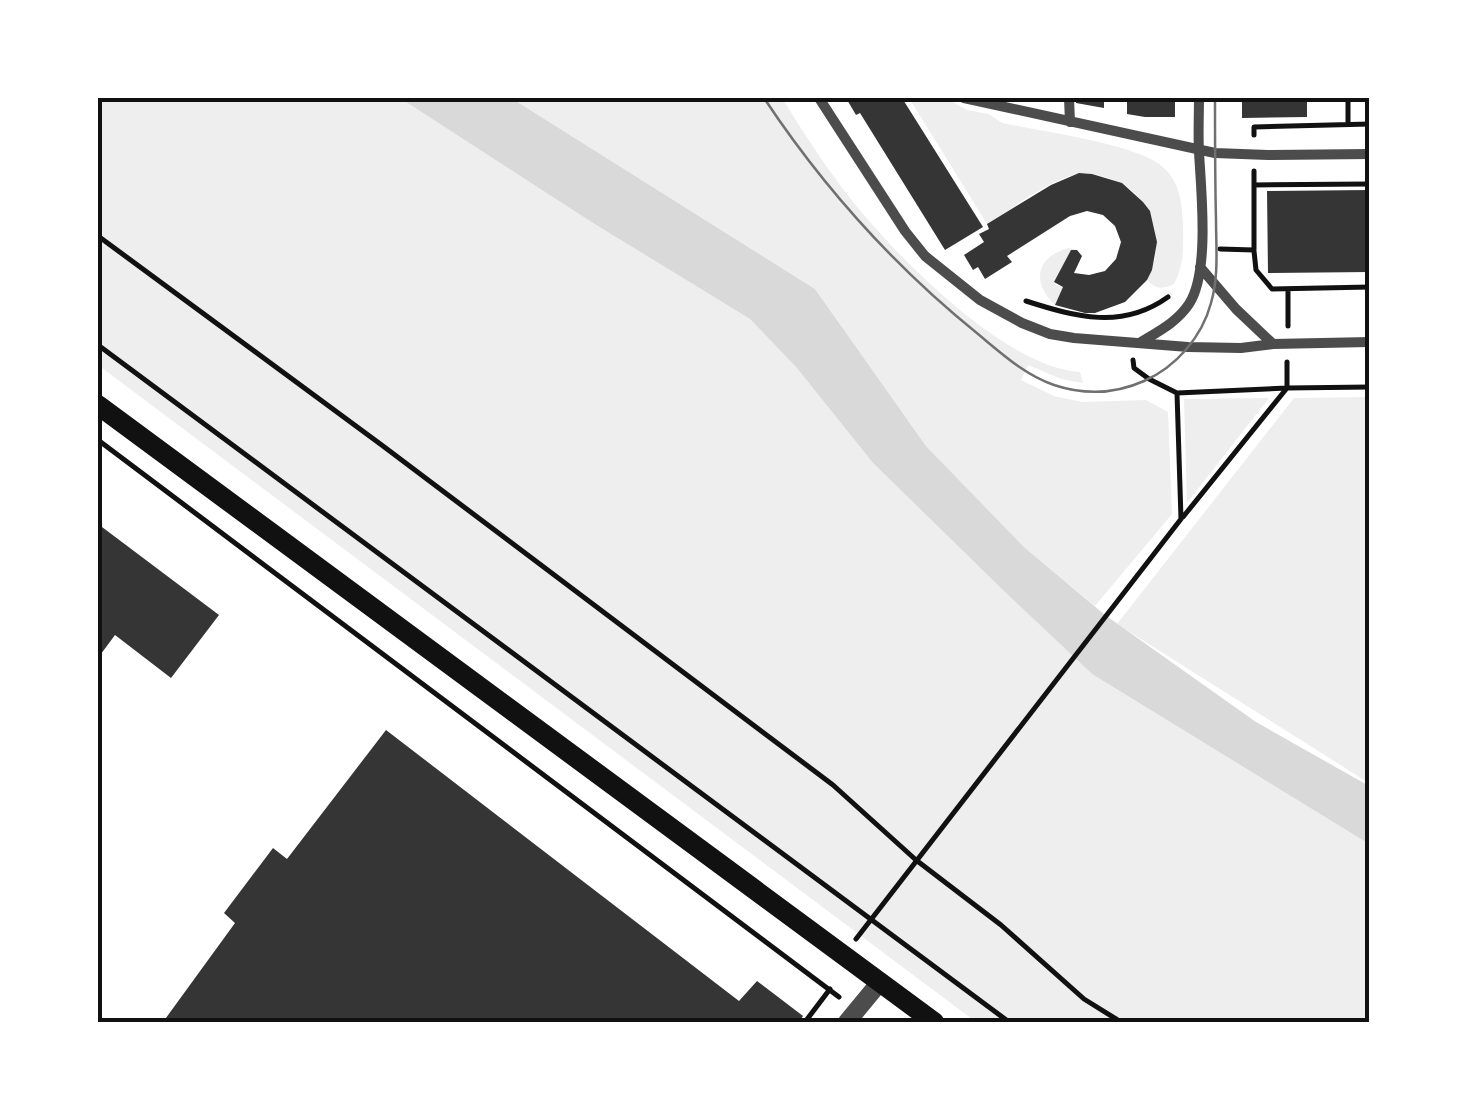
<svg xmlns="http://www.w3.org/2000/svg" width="1467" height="1120" font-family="Raleway,sans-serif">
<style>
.green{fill:#eee}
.water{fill:#d9d9d9}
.building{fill:#353535}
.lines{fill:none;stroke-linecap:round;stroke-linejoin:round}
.path{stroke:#111;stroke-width:5}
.minor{stroke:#4c4c4c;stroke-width:10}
.tertiary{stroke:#4c4c4c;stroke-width:18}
.secondary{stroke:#111;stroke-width:20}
.tram{stroke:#707070;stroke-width:2.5}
.neatline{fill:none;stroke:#111;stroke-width:4}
</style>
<rect width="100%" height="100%" fill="#fff"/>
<!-- green -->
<path class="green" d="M98 98H401L593 223 750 319 796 367 873 463 1006 593 1092 674 1369 844V1022H976L98 365Z
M511 98H782C802 130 823 163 846 193 892 252 1003 367 1080 372L1083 383 1061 379 1028 365 1021 380 1054 396 1082 402 1146 400 1168 412 1172 514 1095 606 1024 547 926 446 815 289Z
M909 98H946L967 110 989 114 1002 123C1038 131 1140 144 1164 168 1180 183 1182 203 1183 224 1183 248 1185 262 1174 284 1162 290 1156 289 1147 280 1168 241 1151 191 1108 178 1097 175 1088 172 1077 174 1045 182 1015 207 987 224Z
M1069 248 1077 250 1071 251 1054 282 1055 285 1063 287 1055 305C1031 283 1036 256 1069 248Z
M1369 397H1370L1369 783 1117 624 1294 398Z
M1269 398 1187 503 1184 399Z"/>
<!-- water -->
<path class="water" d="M400 98H511L815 289 926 446 1024 547 1105 615 1256 722 1369 786V844L1092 674 1006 593 873 463 796 367 750 319 593 223Z"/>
<!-- building -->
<path class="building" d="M846 98H902L983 227 945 250 860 113 856 115Z
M1076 98H1104V108L1076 103Z
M1127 98H1175V117H1145L1127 114Z
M1242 98H1307V117L1242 118Z
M1079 173 1092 174 1122 183 1143 202 1150 211 1157 242 1152 270 1147 280 1125 302 1095 313H1085L1055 305 1063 287 1054 282 1071 250H1077L1082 256 1074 273 1089 275 1105 271 1116 259 1121 242 1115 226 1103 215 1087 211 1070 216 1007 256 1012 262 985 279 978 267 973 270 964 255 984 242 979 234 989 229 987 224 1051 185Z
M1370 190V272L1268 273 1267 191Z
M98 524 219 615 171 678 115 635 98 658Z
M386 730 739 1001 757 981 803 1016 799 1022H163L235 923 224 913 273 848 287 859Z"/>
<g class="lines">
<!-- path -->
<path class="path" d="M1348 98V124
M1254 135V127L1370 124
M1254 185 1370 184
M98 236 383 446 833 785 916 860 1001 925 1084 999 1121 1022
M1220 249 1254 250V171
M1254 251 1256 270 1272 289 1370 287
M1026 301C1076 317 1122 330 1168 297
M1288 326V289
M98 345 1009 1022
M1133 360 1134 368 1149 379 1177 393 1287 388V362
M98 440 839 997
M1183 517 1287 388 1370 387
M856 939 1181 519 1177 393
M805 1022 830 989"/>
<!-- minor -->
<path class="minor" d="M819 98 905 231 925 256 980 300 1022 323 1050 334 1074 338 1188 347 1241 348 1273 344 1370 342
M964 98 1215 153 1268 155 1370 154
M1069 98 1070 122
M1200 267 1236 309 1273 344
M1141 342C1159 331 1177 322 1189 304 1210 272 1201 190 1199 152 1198 134 1199 115 1199 98"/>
<!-- tertiary -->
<path class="tertiary" d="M847 1022 880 982"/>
<!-- secondary -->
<path class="secondary" d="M98 405 934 1022"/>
<!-- tram -->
<path class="tram" d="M764 98C823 187 895 267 978 334 1002 354 1025 375 1054 385 1084 395 1115 394 1144 381 1176 367 1202 337 1211 303 1219 276 1216 247 1216 220 1215 179 1215 138 1215 98"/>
</g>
<!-- border -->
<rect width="1467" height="1120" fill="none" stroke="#ffffff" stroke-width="200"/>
<rect x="100" y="100" width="1267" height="920" class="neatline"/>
</svg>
